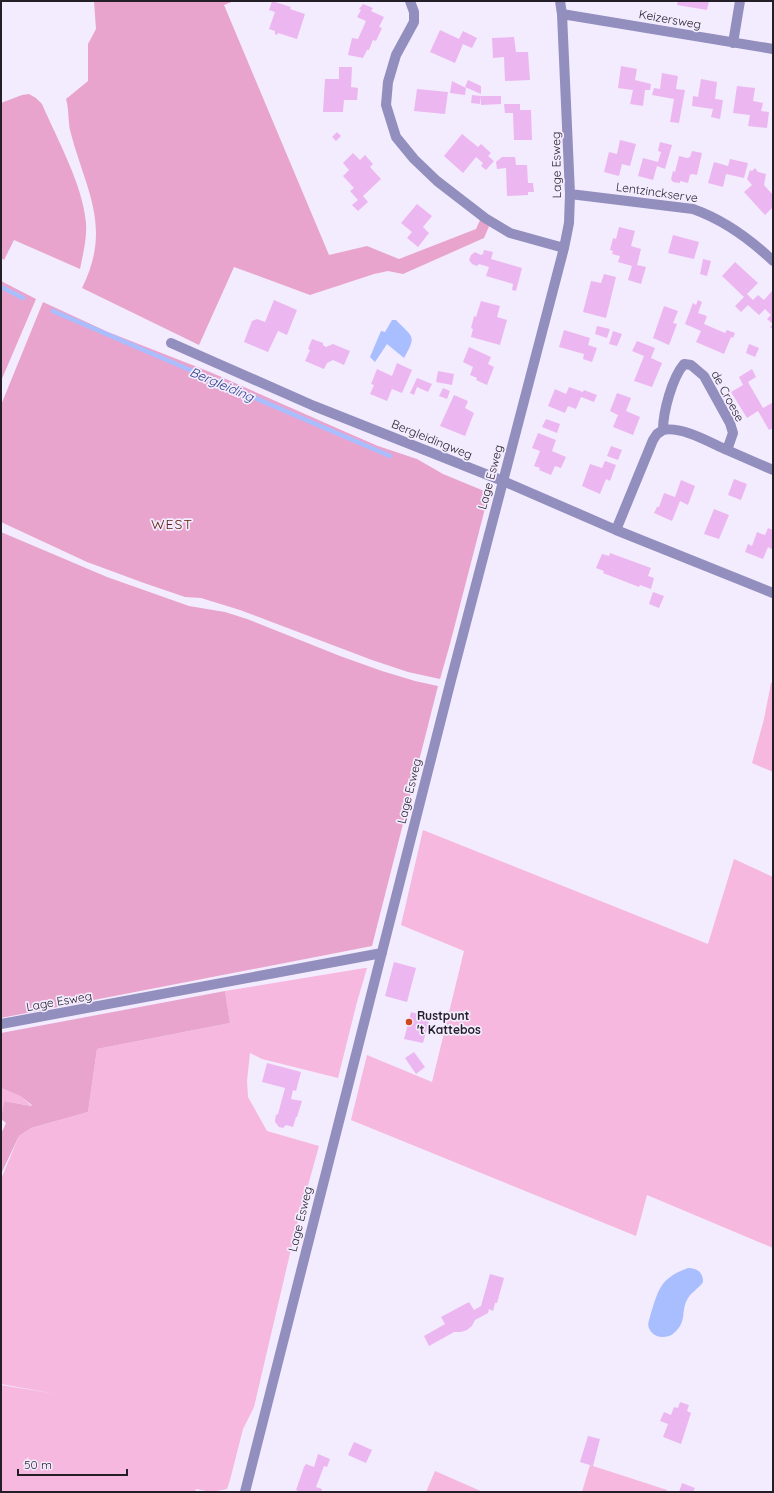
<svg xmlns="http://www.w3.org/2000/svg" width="774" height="1493" font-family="Quicksand,sans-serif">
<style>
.green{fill:#f6b8de}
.forest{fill:#e8a4cd}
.water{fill:#a8beff}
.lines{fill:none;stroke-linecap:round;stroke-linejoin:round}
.stream{stroke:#a8beff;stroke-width:4.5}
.building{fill:#ecb7f0}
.street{stroke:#928ebe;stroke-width:10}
.poi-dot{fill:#cf471b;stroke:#f3ebfe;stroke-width:1.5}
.labels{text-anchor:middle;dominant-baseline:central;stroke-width:3.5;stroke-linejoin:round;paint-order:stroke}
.street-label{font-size:12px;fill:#241e29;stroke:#f3ebfe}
.poi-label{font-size:12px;font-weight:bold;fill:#241e29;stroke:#f3ebfe;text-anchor:start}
.water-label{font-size:13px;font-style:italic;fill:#30438e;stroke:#f3ebfe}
.quarter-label{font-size:14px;letter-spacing:1px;fill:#5d1c07;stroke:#f3ebfe}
</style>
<rect width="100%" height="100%" fill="#f3ebfe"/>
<!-- green -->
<path class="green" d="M771 683H773V772L752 763 764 719Z
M423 830 708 944 734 859 773 877V1248L647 1195 636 1236 351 1120 367 1055 432 1082 464 951 401 925Z
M365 968H367L357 1002 338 1078 262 1059 250 1053 247 1081 248 1097 267 1131 319 1146 296 1228 254 1407 243 1429 230 1480 227 1489 211 1492 196 1489 195 1492H1V1385L56 1394 1 1384V1179L19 1136 31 1128 88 1112 97 1049 230 1023 225 991Z
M1 1088 20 1096 32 1106 4 1101 1 1119Z
M590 1465 667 1490 666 1492H582Z
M435 1471 483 1492H426Z"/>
<!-- forest -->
<path class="forest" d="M94 1H234L224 5 329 255 367 246 399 259 476 229 481 218 490 224 484 238 403 274 388 271 374 274 310 295 234 267 199 345 82 288C113 226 85 189 70 130 68 120 69 109 66 99L88 81V44L96 29Z
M29 94 36 98 42 104C57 139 83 185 86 223 87 239 83 254 80 269L14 240 4 260 1 258V103L22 95Z
M1 281 36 299 1 381Z
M43 302 108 332 210 372 348 433 378 446 417 459 443 474 489 493 450 644 440 679 408 672 372 660 240 610 201 598 185 597 144 583 87 562 1 522V405Z
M1 532 107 577 189 606 225 612 247 619 340 656 382 671 415 681 438 686 372 946 1 1018Z
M225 991 230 1023 97 1049 88 1112 31 1128 19 1136 1 1174V1134L6 1123 1 1119 4 1101 31 1106 32 1105 20 1096 1 1088V1033Z"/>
<!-- water -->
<path class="water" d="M392 320H396C413 338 417 335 404 358L387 344 375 362 370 357 381 331 385 332Z
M688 1268C697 1268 703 1272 703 1282 699 1288 692 1292 688 1298 680 1311 688 1321 674 1333 671 1336 666 1337 662 1337 657 1337 652 1334 650 1330 646 1324 650 1319 651 1313 659 1288 661 1278 688 1268Z"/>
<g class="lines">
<!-- stream -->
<path class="stream" d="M1 287 23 298
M53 311 390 456"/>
</g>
<!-- building -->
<path class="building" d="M272 1 291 7 290 9 305 14 297 39 278 33 277 35 275 34V31L269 29 275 12 269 10Z
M678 1H709L707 10 677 5Z
M363 4 373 8 371 11 384 17 379 27 382 28 376 41 373 40 369 50H367L363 58 348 55 352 38 358 39 366 21 357 17 361 10 359 9Z
M440 30 459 39 463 31 477 38 472 48 463 44 455 63 430 52Z
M514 37 516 52H528L530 80 505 81 504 57 493 58 492 38Z
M621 66 637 69 635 80 651 84 650 90H645L643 106 630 104 633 90 618 88Z
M339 67H352L351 87 358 88 357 100H344L343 112H323L325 79H339Z
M662 73 678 76 676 89 685 90 679 123 670 122 674 99 652 95 654 88 660 89Z
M701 79 717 82 715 99 723 100 720 119 711 117 713 109 692 106 693 96 698 97Z
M468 80 481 86V94L465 87Z
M452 81 466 88 465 95 450 93Z
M737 86 755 88 753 101 763 103 761 111 769 112 767 128 748 126 750 115 733 113Z
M417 89 448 92 445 114 414 111Z
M472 95 481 96 480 104 471 103Z
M481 96H501V104L481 105Z
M504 104H520V110H531L532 140H514L513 113H505Z
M337 132 341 136 336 141 332 137Z
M462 134 478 147 481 144 491 153 488 156 494 161 486 170 481 166 483 163 476 157 463 173 444 156Z
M620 140 636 144 630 166 622 164 619 176 604 172 609 152 617 154Z
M660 142 672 145 665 169 657 166 653 180 638 176 643 158 658 162 661 152 658 151Z
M692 151 702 153 697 175 692 174 690 175 688 183 680 181V183L673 182 671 179 673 171 675 172 679 156 687 158 690 157Z
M353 153 360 160 365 155 373 164 370 167 381 179 363 196 368 202 358 211 352 205 358 200 350 191 354 188 343 176 349 170 343 163Z
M502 157H515L516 165H527L528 183H533L534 192H528V195L507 196 506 168 497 169 496 162Z
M730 159 748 163 744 178 726 174 723 187 708 183 714 162 728 166Z
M755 168 758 172 766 174 764 185 773 195V207L765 215 744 192 752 185 747 179 750 170 752 171Z
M417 204 432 216 423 227 429 233 418 247 407 238 412 232 401 223Z
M619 227 635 231 631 246 641 249 637 265 646 267 641 284 628 280 632 266 618 262 620 256 612 254 613 251 610 250 613 238 616 239Z
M673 235 699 242 694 259 668 253Z
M484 250 493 252 491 259 522 268 516 291 512 290 513 284 486 276 489 267 479 264 477 266 472 264 469 260 471 255 475 252 481 255 483 254Z
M703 259 711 261 707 276 700 274Z
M735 262 758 283 747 294 753 300 758 295 764 300 772 291 773 292V329L770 327 773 324 767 319 771 315 765 309 759 315 748 305 741 312 735 306 744 297 722 276Z
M604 274 616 277 606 318 583 312 591 281 601 283Z
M274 300 297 310 287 335 278 331 268 352 244 342 252 321 257 319 265 322Z
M698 300 702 302 698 313 707 316 704 324 725 333 727 330 735 333 733 338 731 337 724 354 696 342 701 331 685 324 693 303 696 305Z
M481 301 500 306 497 317 507 320 500 345 471 337 473 329 471 328 474 316 476 317Z
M664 306 678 311 673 323 677 324 669 345 653 338Z
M597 326 610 329 607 338 595 334Z
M564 330 590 338 588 345 597 348 592 362 583 359 584 354 559 347Z
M613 331 622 334 617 346 609 344Z
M312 339 323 343V345L326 347 333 344 350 351 344 365 333 360 327 363 324 369 305 361 310 350 308 349Z
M637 341 655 348 651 358 662 363 652 387 634 381 644 356 632 351Z
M749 344 759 348 755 357 746 353Z
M469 347 491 357 488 364 494 367 487 385 476 380 477 378 470 375 473 367 463 362Z
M397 363 412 370 402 393 392 389 387 401 370 394 374 385 371 384 377 369 392 376Z
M752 369 756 377 748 382 763 408 772 403 773 405V428L769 430 758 411 747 418 731 392 743 385 739 377Z
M438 371 454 374 452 385 436 382Z
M417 378 432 384 428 392 417 387 414 395 410 393Z
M569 387 583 392 584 390 597 395 594 402 581 397 576 409 568 406 565 413 548 406 555 389 566 394Z
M443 388 450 391 447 399 439 396Z
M617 393 631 398 626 411 640 417 633 435 613 427 618 415 610 411Z
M454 395 468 401 465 408 474 413 465 436 440 426Z
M546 419 560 424 557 433 542 427Z
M538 433 556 440 552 451 566 457 561 468 555 466 551 475 539 470 540 468 534 466 540 451 532 448Z
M611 446 622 450 618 460 607 456Z
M605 461 616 465 610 481 606 479 600 494 582 486 590 464 602 468Z
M734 479 747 484 741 500 728 495Z
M681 480 695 486 688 505 680 501 672 521 654 513 657 507H659L664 493 675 497Z
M714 509 729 515 719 539 704 534Z
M768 528 773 530V550L768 547 763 559 745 552 748 544 752 546 757 532 765 535Z
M610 553 651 568 648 576 654 578 651 589 640 585 639 587 603 573 604 571 596 568 602 554 609 556Z
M653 592 664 596 659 608 649 604Z
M394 962 416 968 407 1002 385 996Z
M411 1012 430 1017 423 1043 404 1039Z
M414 1052 425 1067 416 1074 405 1058Z
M267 1063 301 1072 296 1091 293 1090 291 1099 302 1101 297 1117H296L293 1127 286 1125 283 1128 279 1127 275 1122V1120L276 1115 278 1114 285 1088 262 1082Z
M490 1274 504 1278 497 1303H495L493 1311 489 1309 488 1313 475 1320 472 1326 467 1330 461 1332H454L429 1346 424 1336 445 1324 441 1317 469 1302 474 1310 481 1306Z
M680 1402 689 1405 687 1411 691 1413 681 1444 663 1437 668 1424 660 1421 664 1412 671 1415 674 1407 678 1408Z
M588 1436 600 1439 593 1466 580 1462Z
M354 1442 372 1450 366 1463 348 1455Z
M318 1454 330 1459 327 1467 324 1466 316 1487 322 1489 321 1492H301L296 1490 304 1467 306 1464 314 1467Z
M682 1483 695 1488 693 1492H679Z"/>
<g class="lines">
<!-- street -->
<path class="street" d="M410 1 414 12V22L396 55 388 82 386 105 396 137 414 159 437 181 485 218 510 233 564 248
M562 14 773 49
M733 43 740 1
M570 194 693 209C724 220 749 238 773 261
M171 343 314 406 503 481 616 530 773 593
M663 430C682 426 709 442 727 450
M616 530 653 440 657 434 663 430C663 412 672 378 684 364L691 365 704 376 730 423 733 433 727 450 773 470
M1 1024 382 953
M245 1492 450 684 564 248 569 223 570 194 562 14 560 1"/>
</g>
<!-- markers -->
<circle class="poi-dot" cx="409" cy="1022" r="4"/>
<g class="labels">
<!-- street labels -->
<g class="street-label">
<text transform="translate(670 19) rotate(10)">Keizersweg</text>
<text transform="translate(556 165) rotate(-91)">Lage Esweg</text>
<text transform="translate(657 192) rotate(8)">Lentzinckserve</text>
<text transform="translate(728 396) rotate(62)">de Croese</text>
<text transform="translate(432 439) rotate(22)">Bergleidingweg</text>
<text transform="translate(490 477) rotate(-75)">Lage Esweg</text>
<text transform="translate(409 791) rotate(-76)">Lage Esweg</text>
<text transform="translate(59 1001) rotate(-10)">Lage Esweg</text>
<text transform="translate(300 1219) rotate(-76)">Lage Esweg</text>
</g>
<!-- poi labels -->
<g class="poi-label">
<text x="417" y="1015">Rustpunt<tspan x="417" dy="14">'t Kattebos</tspan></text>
</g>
<!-- water labels -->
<g class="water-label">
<text transform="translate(222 384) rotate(23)">Bergleiding</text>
</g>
<!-- quarter labels -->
<g class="quarter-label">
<text x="172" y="524">WEST</text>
</g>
</g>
<!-- border -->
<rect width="774" height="1493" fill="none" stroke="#241e29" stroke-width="4"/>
<!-- scale -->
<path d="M18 1469v6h109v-6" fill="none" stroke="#241e29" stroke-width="2"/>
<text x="24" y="1469" font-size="12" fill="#241e29" stroke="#f3ebfe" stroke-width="3" paint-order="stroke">50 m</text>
</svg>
